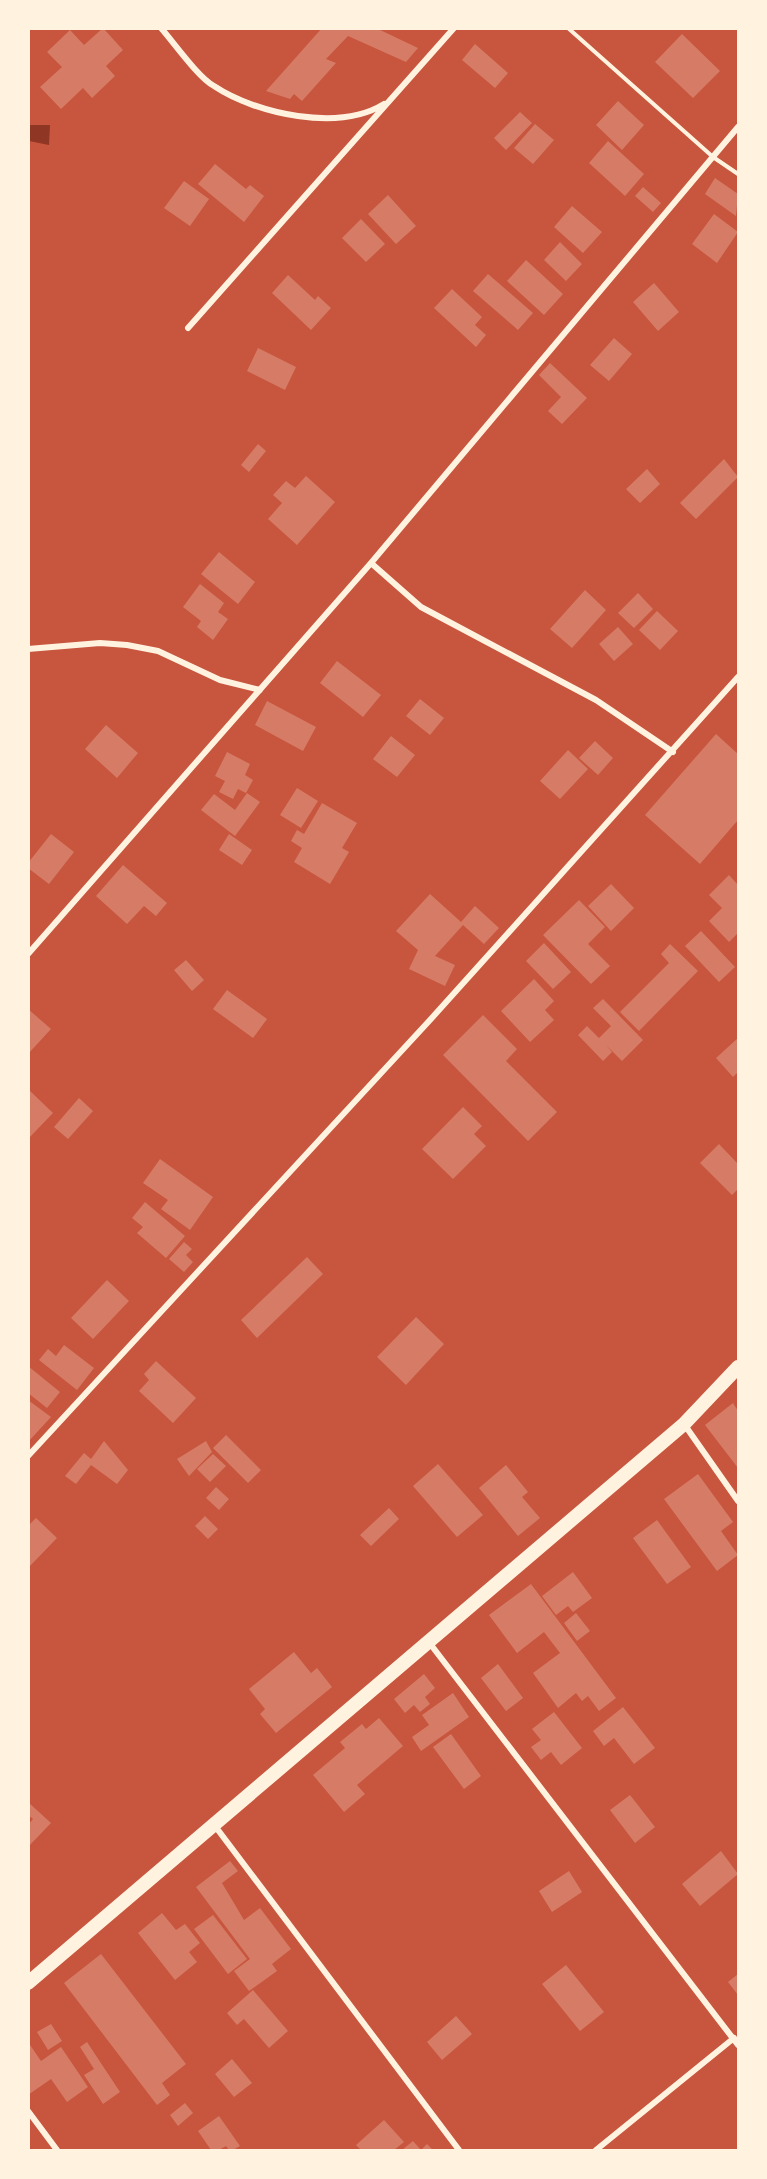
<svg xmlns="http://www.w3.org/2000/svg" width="767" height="2179" font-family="'Titillium Web',sans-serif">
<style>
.water{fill:#8f3625}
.building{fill:#d67c66}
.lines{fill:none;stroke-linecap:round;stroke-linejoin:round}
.service{stroke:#fff3e0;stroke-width:4}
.minor{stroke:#fff3e0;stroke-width:6}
.primary{stroke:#fff3e0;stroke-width:14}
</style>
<rect width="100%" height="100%" fill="#c8553d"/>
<!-- water -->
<path class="water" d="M29 125H50L49 145 29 141Z"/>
<!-- building -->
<path class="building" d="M103 28 123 50 106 66 115 76 92 98 83 88 61 109 40 87 62 67 47 52 70 30 84 45Z
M322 28H376L418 48 406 62 348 36 326 59 336 63 302 101 294 94 290 99 266 91Z
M682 34 720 71 693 98 655 62Z
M475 44 508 73 495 88 462 60Z
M618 101 644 125 622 150 596 125Z
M520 112 532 123 506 150 494 138Z
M535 124 554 140 533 164 514 148Z
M608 141 644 174 625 196 589 163Z
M215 164 246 189 250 185 264 196 244 222 198 184Z
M715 178 738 194 736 216 705 194Z
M184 181 209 199 190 226 164 208Z
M643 187 661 203 653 212 635 196Z
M388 195 416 226 396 244 368 214Z
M572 206 602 232 583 253 554 227Z
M714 214 738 232 717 263 692 244Z
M361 219 385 244 366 262 342 238Z
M560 242 582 264 566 281 544 260Z
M526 260 563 294 544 315 507 281Z
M488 274 533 313 518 330 473 291Z
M288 275 315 300 318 296 331 308 311 330 272 293Z
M654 283 679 312 658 331 633 302Z
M452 289 482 317 475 325 486 335 476 347 434 308Z
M614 338 632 354 609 381 590 365Z
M258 348 296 367 285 390 247 371Z
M550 363 587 398 562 424 548 411 561 397 539 375Z
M258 444 266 451 249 472 241 465Z
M724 459 738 477 696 519 680 503Z
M647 469 660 484 640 503 626 489Z
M306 476 335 502 297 545 268 519 282 503 273 495 286 481 295 488Z
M219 552 255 582 238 604 201 574Z
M200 584 224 603 218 612 228 619 213 640 197 627 201 621 183 607Z
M585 590 606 610 572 648 550 629Z
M638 593 653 609 634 628 618 613Z
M657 611 678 631 660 650 639 630Z
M618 627 633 644 614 661 599 644Z
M337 661 381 695 363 717 320 683Z
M420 699 444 718 430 735 406 716Z
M267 701 316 727 303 751 255 725Z
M106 725 138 753 117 778 85 749Z
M716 734 738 754V820L700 864 645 815Z
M391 736 415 755 397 777 373 759Z
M595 741 613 758 598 775 579 758Z
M568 750 588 769 560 799 540 781Z
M227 752 250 764 245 775 253 780 246 793 238 789 233 799 219 792 225 781 215 776Z
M297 788 318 801 301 828 280 815Z
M247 793 260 802 235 836 201 810 214 794 235 810Z
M322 803 357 823 342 848 349 852 330 884 294 862 302 848 291 841 297 830 304 834Z
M51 834 74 852 49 884 28 868V863Z
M229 834 252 850 242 865 219 850Z
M123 865 167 903 156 916 144 906 127 924 96 896Z
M729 875 738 885V933L729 942 709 921 722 908 709 895Z
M611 884 634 908 611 931 588 906Z
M430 894 461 922 475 906 499 928 484 944 463 925 435 956 455 965 445 986 409 969 418 950 396 931Z
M579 900 605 927 588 944 610 966 591 984 543 935Z
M701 931 735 967 719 982 685 946Z
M544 943 571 972 553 989 526 961Z
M670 944 698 971 639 1031 620 1012 669 963 661 954Z
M186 960 204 980 192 991 174 970Z
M534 979 554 1001 545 1010 554 1020 530 1042 501 1011Z
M227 990 267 1019 253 1038 213 1009Z
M603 999 643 1040 622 1061 606 1045 612 1052 603 1061 578 1035 587 1026 599 1038 611 1026 593 1008Z
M28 1009 51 1029 28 1054Z
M483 1015 517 1049 506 1061 557 1112 528 1141 443 1055Z
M738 1038V1072L733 1077 716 1058Z
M28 1089 53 1113 28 1139Z
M79 1098 93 1111 68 1139 54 1127Z
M463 1107 482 1126 474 1134 486 1146 453 1179 422 1149Z
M719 1144 738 1164V1189L732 1195 700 1163Z
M160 1159 213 1197 190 1230 161 1209 168 1200 143 1183Z
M145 1202 185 1236 166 1258 137 1233 143 1227 132 1218Z
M184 1242 192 1249 186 1255 193 1262 184 1272 169 1259Z
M307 1257 323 1274 257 1338 241 1320Z
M107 1280 129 1301 93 1339 71 1318Z
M416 1317 444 1344 406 1385 377 1357Z
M64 1345 94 1368 77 1390 39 1360 48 1349 56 1356Z
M156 1361 196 1398 173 1423 139 1391 149 1380 144 1374Z
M28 1366 60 1392 47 1408 28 1393Z
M28 1400 51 1417 28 1442Z
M733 1403 738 1411V1468L705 1425Z
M226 1435 261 1470 248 1483 213 1448Z
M104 1441 128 1470 117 1484 91 1465 76 1484 65 1476 84 1453 91 1459Z
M206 1441 212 1452 189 1476 177 1459Z
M213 1454 226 1466 210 1482 197 1469Z
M438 1464 483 1515 457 1537 413 1486Z
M506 1465 528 1492 522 1497 540 1518 518 1536 479 1488Z
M698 1474 733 1522 721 1531 738 1555 717 1571 664 1499Z
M216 1487 229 1499 219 1510 206 1498Z
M389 1508 399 1519 371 1546 360 1535Z
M205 1516 218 1529 208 1539 195 1526Z
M36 1518 57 1538 28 1568V1526Z
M657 1520 691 1567 667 1584 633 1538Z
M573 1572 592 1598 573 1612 568 1606 556 1615 542 1596Z
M531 1584 616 1698 599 1711 588 1696 582 1701 576 1693 558 1708 533 1673 560 1653 544 1632 517 1653 489 1615Z
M576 1613 590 1631 577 1641 564 1623Z
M294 1652 311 1673 317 1668 332 1687 276 1733 260 1714 265 1709 249 1689Z
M498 1664 523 1698 506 1711 481 1678Z
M424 1674 435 1688 425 1697 430 1704 420 1712 414 1705 405 1713 394 1699Z
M453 1693 469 1717 421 1751 412 1737 429 1725 422 1715Z
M623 1707 655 1748 634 1764 614 1738 604 1746 593 1731Z
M554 1712 582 1748 561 1765 551 1752 541 1760 531 1747 541 1740 532 1729Z
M379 1718 403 1746 357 1785 365 1794 344 1812 313 1775 345 1748 340 1742 362 1724 366 1729Z
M451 1734 481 1776 464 1789 433 1747Z
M630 1795 655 1827 635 1843 610 1810Z
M28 1802 51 1823 28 1847V1825L33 1819 28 1815Z
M721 1851 738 1874 700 1906 682 1884Z
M230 1861 238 1871 222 1883 244 1920 260 1908 291 1949 272 1964 277 1971 249 1991 234 1971 250 1959 196 1887Z
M569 1871 582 1892 552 1912 539 1891Z
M162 1913 176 1930 185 1924 200 1943 189 1952 197 1962 175 1980 138 1933Z
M213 1915 247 1959 228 1974 194 1929Z
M101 1954 186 2064 162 2083 170 2095 157 2105 64 1983Z
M566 1965 604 2012 580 2031 542 1984Z
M738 1974V1995L728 1982Z
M253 1990 288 2031 269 2048 244 2019 237 2025 227 2013Z
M456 2016 472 2034 442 2060 427 2042Z
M51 2024 62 2041 48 2050 37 2032Z
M28 2042 41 2061 61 2047 88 2087 67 2102 51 2079 28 2095Z
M87 2042 120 2092 103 2104 84 2075 94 2069 80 2047Z
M232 2059 252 2083 234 2097 215 2074Z
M185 2103 193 2113 178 2126 170 2115Z
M219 2116 240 2146 233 2150H229L226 2146 219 2150H211L198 2131Z
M384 2120 404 2142 394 2150H361L356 2145Z
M413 2141 421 2150 427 2144 433 2150H402Z"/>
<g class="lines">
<!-- service -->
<path class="service" d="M568 28 713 157 738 174"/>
<!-- minor -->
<path class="minor" d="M161 28C175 44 198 77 214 86 256 114 339 132 384 104
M188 328 454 28
M371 563 421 607 596 700 673 752
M28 649 100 643 127 645 158 651 220 680 260 690
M28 954 371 563 738 127
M684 1424 738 1501
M28 1456 430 1020 738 677
M428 1641 738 2045
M215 1826 459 2150
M28 2111 57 2150
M596 2150 734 2038"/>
<!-- primary -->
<path class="primary" d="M28 1983 684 1424 738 1367"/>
</g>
<!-- border -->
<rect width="767" height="2179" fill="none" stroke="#fff3e0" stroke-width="60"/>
</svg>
